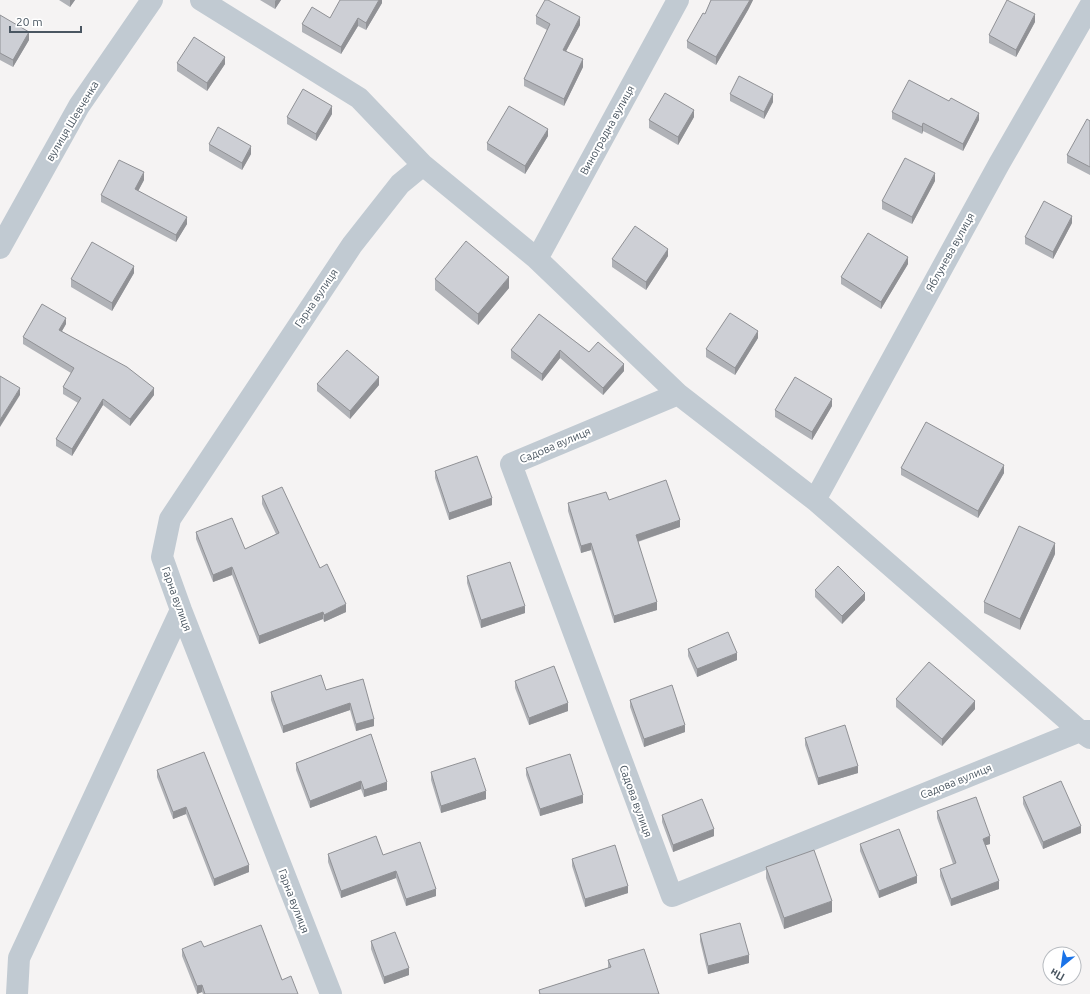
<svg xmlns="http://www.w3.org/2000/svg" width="1090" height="994" font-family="Ubuntu,sans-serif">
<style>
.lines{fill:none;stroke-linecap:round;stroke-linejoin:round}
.minor{stroke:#c1cad2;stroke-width:22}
.wall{fill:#b0b2b7}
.shaded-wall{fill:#909195}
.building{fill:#cdcfd5;stroke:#909195}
.labels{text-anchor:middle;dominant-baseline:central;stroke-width:4;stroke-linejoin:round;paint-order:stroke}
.street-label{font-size:11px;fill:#4a5661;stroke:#fff}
</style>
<rect width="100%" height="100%" fill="#f5f3f3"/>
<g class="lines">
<!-- minor -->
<path class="minor" d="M201 0 359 98 423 165 536 258 678 394 815 500 1080 731 1090 738
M0 248 79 106 152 0
M537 259 678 0
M678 394 511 464 672 896 1080 731H1090
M815 500 999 164 1090 6
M17 994 19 958 181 610
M331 994 181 610 162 557 170 519 352 245 400 184 423 165"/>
</g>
<!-- wall -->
<path class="wall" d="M59 0H75L70 7Z
M260 0H281L275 9Z
M382 0V3L366 30 358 26 341 54 302 32V24L330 18Z
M711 0H753L748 10 716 65 687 48V41L705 14Z
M0 15 29 40 13 67 0 60Z
M536 16 580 25 566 51 583 67 564 106 524 86V79L547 30 536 24Z
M1035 22 1016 57 989 43V35Z
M177 63 225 64 207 91 177 71Z
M730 94 773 102 764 119 730 101Z
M892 112 979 120 963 151 923 131 922 134 892 119Z
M332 114 316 141 287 124V117Z
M694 117 678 145 649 128V120Z
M1090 121V175L1067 163V155Z
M548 136 525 174 487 150V143Z
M209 144 251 154 242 170 209 151Z
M144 180 138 191 187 224 176 242 101 202V195Z
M935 181 912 224 882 209V201Z
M1072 223 1053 259 1025 244V237Z
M668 256 646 290 612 267V259Z
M908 264 881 309 841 284V277Z
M134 273 112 311 71 287V279Z
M435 279 509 288 478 325 435 290Z
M539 314 589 352 624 371 603 395 560 358 542 381 511 358V350Z
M66 324 62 331 154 395 130 426 103 405 72 456 56 446V439L78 403 63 394V387L71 373 23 344V337Z
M758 338 735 375 706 357V349Z
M317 384 379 385 350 419 317 391Z
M832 406 812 440 775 417V410Z
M901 468 1004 473 978 518 901 475Z
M435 471 492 505 449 520 435 478Z
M262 496 320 568 346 612 324 622 323 619 259 644 232 575 213 582 196 539V532L245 549 276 534 262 504Z
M609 500 680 527 638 542 657 610 614 623 591 550 581 553 568 511V503Z
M1055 554 1020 630 984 613V602Z
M467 576 525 613 481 628 467 583Z
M815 590 865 600 842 624 815 597Z
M688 649 737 660 697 677 688 656Z
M363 679 374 726 356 731 350 710 283 733 271 700V692L326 690Z
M515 681 568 711 529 725 515 688Z
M896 699 975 709 942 746 896 707Z
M630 700 685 732 644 747 630 707Z
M371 734 387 790 364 797 361 789 310 808 296 770V763Z
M805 738 858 773 818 785 805 745Z
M526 768 583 803 540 816 526 775Z
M157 770 249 872 214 886 186 814 173 819 157 777Z
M431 772 486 799 441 813 431 780Z
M1023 797 1081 833 1043 849 1023 804Z
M937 811 990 844 986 845 999 889 951 906 940 876V869L953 864 937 818Z
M662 815 714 836 673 852 662 822Z
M860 844 917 883 879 898 860 851Z
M328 854 383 855 436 896 406 906 396 878 341 898 328 862Z
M572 859 628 893 585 907 572 866Z
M766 867 832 912 784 929 766 878Z
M700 934 749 963 708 974 700 941Z
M371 941 409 975 384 984 371 949Z
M204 947 282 980 298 994H203L202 992 197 994 182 956V949Z
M608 960 659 994H539V990L608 968Z"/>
<!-- shaded-wall -->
<path class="shaded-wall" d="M70 0H75L70 7Z
M276 0H281L275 9V1Z
M379 0H382V3L366 30V23Z
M750 0H753L748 10 716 65V57Z
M1035 14V22L1016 57V50Z
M580 17V25L563 57V50Z
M358 18V26L341 54V47Z
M29 32V40L13 67V60Z
M225 57V64L207 91V83Z
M583 59V67L564 106V99Z
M773 94V102L764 119V112Z
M332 106V114L316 141V134Z
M694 110V117L678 145V137Z
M979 113V120L963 151V144Z
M923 123V131L922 134V127Z
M548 129V136L525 174V166Z
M251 146V154L242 170V163Z
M144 172V180L135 197V189Z
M935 173V181L912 224V217Z
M1072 216V223L1053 259V252Z
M187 217V224L176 242V235Z
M668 249V256L646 290V282Z
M908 257V264L881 309V302Z
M134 266V273L112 311V303Z
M509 277V288L478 325V314Z
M66 318V324L59 336V330Z
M758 331V338L735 375V368Z
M560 350V358L542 381V374Z
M624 364V371L603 395V388Z
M379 377V385L350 419V411Z
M20 388V395L0 427V420Z
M154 388V395L130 426V419Z
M103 399V405L72 456V449Z
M832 399V406L812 440V432Z
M1004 465V473L978 518V511Z
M492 498V505L449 520V513Z
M680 520V527L636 542V535Z
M591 543V550L581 553V546Z
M1055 543V554L1020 630V619Z
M232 567V575L213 582V575Z
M865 593V600L842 624V616Z
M657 602V610L614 623V616Z
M346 604V612L324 622V615Z
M525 606V613L481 628V620Z
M323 612V619L259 644V636Z
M737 653V660L697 677V669Z
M975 701V709L942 746V739Z
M350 703V710L283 733V726Z
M568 703V711L529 725V718Z
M374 719V726L356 731V724Z
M685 725V732L644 747V739Z
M858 766V773L818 785V778Z
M361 781V789L310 808V801Z
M387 782V790L364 797V790Z
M486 791V799L441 813V806Z
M583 795V803L540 816V809Z
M186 807V814L173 819V812Z
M1081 826V833L1043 849V842Z
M714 829V836L673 852V845Z
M990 836V844L983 846V839Z
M249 865V872L214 886V879Z
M396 871V878L341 898V891Z
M917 876V883L879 898V891Z
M999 881V889L951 906V899Z
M628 886V893L585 907V899Z
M436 889V896L406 906V899Z
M832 901V912L784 929V918Z
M749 955V963L708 974V966Z
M409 968V975L384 984V977Z
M202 985V992L197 994V986Z"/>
<!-- building -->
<path class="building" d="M340 0H379L366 23 358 18 341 47 302 24 312 7 330 18Z
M545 0H548L580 17 563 50 583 59 564 99 524 79 550 24 536 16Z
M711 0H750L716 57 687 41 703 13 705 14Z
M1007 0 1035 14 1016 50 989 35Z
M0 15 29 32 13 60 0 53Z
M194 37 225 57 207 83 177 63Z
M739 76 773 94 764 112 730 94Z
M909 80 949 101 951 98 979 113 963 144 923 123 922 127 892 112Z
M303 89 332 106 316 134 287 117Z
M665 93 694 110 678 137 649 120Z
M509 106 548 129 525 166 487 143Z
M1087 119 1090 121V167L1067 155Z
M218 127 251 146 242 163 209 144Z
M905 158 935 173 912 217 882 201Z
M119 160 144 172 135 189 187 217 176 235 101 195Z
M1044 201 1072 216 1053 252 1025 237Z
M635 226 668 249 646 282 612 259Z
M868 233 908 257 881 302 841 277Z
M466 241 509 277 478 314 435 279Z
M92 242 134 266 112 303 71 279Z
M42 304 66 318 59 330 127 367 154 388 130 419 103 399 72 449 56 439 81 398 63 387 74 368 23 337Z
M730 313 758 331 735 368 706 349Z
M539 314 589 352 598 342 624 364 603 388 560 350 542 374 511 350Z
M347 350 379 377 350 411 317 384Z
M0 376 20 388 0 420Z
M795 377 832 399 812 432 775 410Z
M926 422 1004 465 978 511 901 468Z
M477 456 492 498 449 513 435 471Z
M666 480 680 520 636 535 657 602 614 616 591 543 581 546 568 503 606 492 609 500Z
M282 487 320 568 327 564 346 604 324 615 323 612 259 636 232 567 213 575 196 532 232 518 245 549 279 533 262 496Z
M1019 526 1055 543 1020 619 984 602Z
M510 562 525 606 481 620 467 576Z
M838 566 865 593 842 616 815 590Z
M728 632 737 653 697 669 688 649Z
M929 662 975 701 942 739 896 699Z
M554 666 568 703 529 718 515 681Z
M321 675 326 690 363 679 374 719 356 724 350 703 283 726 271 692Z
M672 685 685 725 644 739 630 700Z
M845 725 858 766 818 778 805 738Z
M371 734 387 782 364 790 361 781 310 801 296 763Z
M204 752 249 865 214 879 186 807 173 812 157 770Z
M570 754 583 795 540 809 526 768Z
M475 758 486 791 441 806 431 772Z
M1061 781 1081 826 1043 842 1023 797Z
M976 797 990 836 983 839 999 881 951 899 940 869 956 863 937 811Z
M702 799 714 829 673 845 662 815Z
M899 829 917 876 879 891 860 844Z
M376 836 383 855 420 842 436 889 406 899 396 871 341 891 328 854Z
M615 845 628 886 585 899 572 859Z
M814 850 832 901 784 918 766 867Z
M740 923 749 955 708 966 700 934Z
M261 925 282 980 291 976 298 994H205L202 985 197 986 182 949 201 941 204 947Z
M395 932 409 968 384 977 371 941Z
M644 949 659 994H540L539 990 611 967 608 960Z"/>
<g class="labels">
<!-- street labels -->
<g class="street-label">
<text transform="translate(72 121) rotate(-59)">вулиця Шевченка</text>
<text transform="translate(607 130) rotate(-61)">Виноградна вулиця</text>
<text transform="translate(950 252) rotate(-61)">Яблунева вулиця</text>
<text transform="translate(316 298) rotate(-56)">Гарна вулиця</text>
<text transform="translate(555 445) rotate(-23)">Садова вулиця</text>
<text transform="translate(177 599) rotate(70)">Гарна вулиця</text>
<text transform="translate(956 781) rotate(-22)">Садова вулиця</text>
<text transform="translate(636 801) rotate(70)">Садова вулиця</text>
<text transform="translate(294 901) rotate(69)">Гарна вулиця</text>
</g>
</g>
<!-- north arrow -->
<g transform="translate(1062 966) rotate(209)"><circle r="19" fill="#ffffff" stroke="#b7bbc0"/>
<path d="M0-3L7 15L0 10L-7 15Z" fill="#1a73e8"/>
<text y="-6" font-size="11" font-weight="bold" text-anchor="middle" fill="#4a5661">Пн</text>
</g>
<!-- scale -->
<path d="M10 26v6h71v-6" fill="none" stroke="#4a5661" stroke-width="2"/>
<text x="16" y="26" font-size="12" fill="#4a5661" stroke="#ffffff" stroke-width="3" paint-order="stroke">20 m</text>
</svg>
